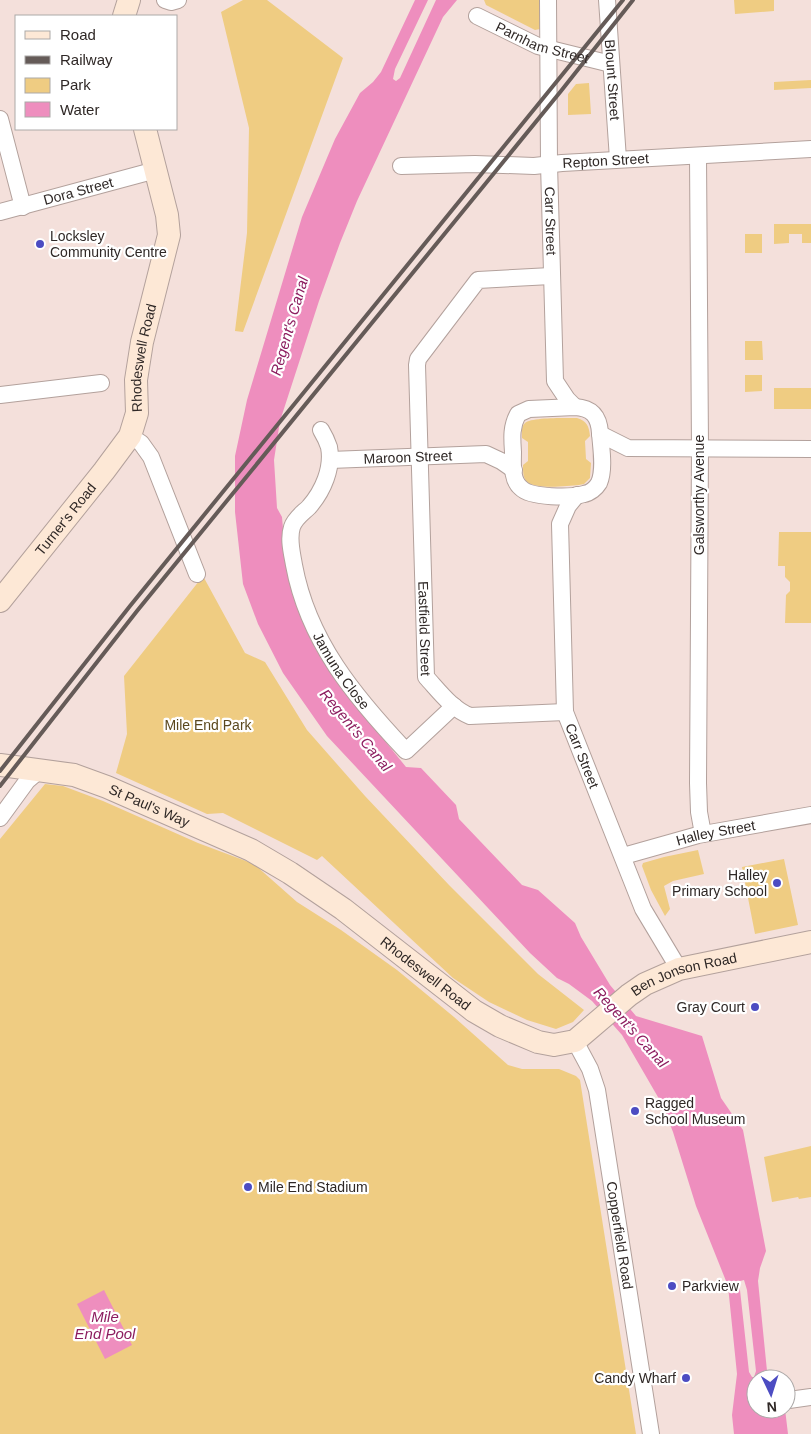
<svg xmlns="http://www.w3.org/2000/svg" width="811" height="1434" font-family="Arial,sans-serif">
<style>
.green{fill:#efcc82}
.water{fill:#ee8ebe;fill-rule:evenodd}
.lines{fill:none;stroke-linecap:round;stroke-linejoin:round}
.street-casing{stroke:#b3a19c;stroke-width:18}
.secondary-casing{stroke:#b3a19c;stroke-width:24}
.street{stroke:#fff;stroke-width:16}
.secondary{stroke:#fde8d6;stroke-width:22}
.rail{stroke:#655b58;stroke-width:4}
.poi-dot{fill:#4c4cc2;stroke:#fff;stroke-width:2}
.labels{text-anchor:middle;dominant-baseline:central;stroke-width:4.5;stroke-linejoin:round;paint-order:stroke}
.street-label{font-size:14px;fill:#2f2826;stroke:#fff}
.poi-label{font-size:14px;fill:#2f2826;stroke:#fff;text-anchor:start}
.park-label{font-size:14px;fill:#5b481e;stroke:#fff}
.water-label{font-size:15px;font-style:italic;fill:#8c1d5f;stroke:#fff}
</style>
<rect width="100%" height="100%" fill="#f4e0db"/>
<!-- green -->
<path class="green" d="M243 0H267L343 58 243 332 235 331 247 233 249 128 221 12Z
M484 0H540V29L535 30 486 5Z
M734 0H774V11L735 14Z
M811 80V88L774 90V82Z
M589 83 591 114 568 115V94L576 84Z
M774 224H811V243H802V234H789V243L774 244Z
M745 234H762V253H745Z
M745 341H762L763 360H745Z
M745 375H762V391L745 392Z
M774 388H811V409H774Z
M577 418C587 421 589 426 590 436L585 441 586 459 591 463 590 478 584 484 579 485C567 486 534 490 526 481 523 477 523 470 523 465L528 461V442L522 438C522 432 521 427 525 423 531 417 567 418 577 418Z
M779 532H811V623H785L786 595 790 591V582L785 577V566H778Z
M203 576 245 653 265 662 307 730 365 796 449 885 538 974 584 1010 573 1022 556 1029 527 1020 489 1002 453 978 322 856 317 860 223 813 207 814 116 773 127 734 124 676Z
M45 784 63 786 103 801 198 843 254 864 297 902 341 930 397 970 454 1017 508 1065 522 1069H559L576 1076 580 1080 636 1434H0V839Z
M698 850 704 874 673 881 664 886 670 909 665 916 651 890 642 866 643 863 664 857Z
M784 859 798 925 755 934 742 867Z
M811 1146V1197L799 1199 798 1197 772 1202 764 1157Z"/>
<!-- water -->
<path class="water" d="M415 0H428L395 69 393 79 396 81 400 78 436 0H457L443 17 357 201 340 243 319 301 280 421 274 460 277 508 282 517 286 563 301 613 315 648 334 678 406 767 421 768 456 805 459 819 522 885 538 890 575 923 581 937 610 985 636 1016 702 1036 721 1098 743 1130 766 1251 760 1268 758 1281 767 1371 771 1379H756V1409H785L788 1434H734L732 1415 737 1374 728 1286 696 1206 673 1132 662 1104 622 1035 592 1001 569 984 557 978 530 953 327 736 283 673 258 624 243 584 235 512V456L247 400 302 217 335 139 360 93 373 82 381 72ZM744 1280 747 1290 756 1371 754 1377H752L749 1372 740 1290V1281Z
M104 1290 132 1345 105 1359 77 1304Z"/>
<g class="lines">
<!-- street casing -->
<g class="street-casing">
<g id="street">
<path d="M165 0 171 2 178 0"/>
<path id="s1" d="M548 0 549 164 555 381 567 399 575 407"/>
<path id="s2" d="M607 0 618 159"/>
<path id="s3" d="M477 16 538 46 611 64"/>
<path d="M0 119 23 207"/>
<path d="M698 156 700 448 698 783 699 812 703 834"/>
<path id="s4" d="M401 166 475 164 534 166 562 163 811 149"/>
<path id="s5" d="M0 212 156 170"/>
<path id="s6" d="M551 276 478 280 418 359 417 365 426 677C439 691 452 709 470 716L565 712"/>
<path d="M0 395 101 383"/>
<path d="M575 407C592 408 599 416 600 433 601 447 605 469 599 483 596 488 590 493 584 494 571 498 531 498 521 488 511 480 513 463 513 452 512 438 511 427 518 414L529 409Z"/>
<path id="s7" d="M321 430C324 435 327 441 329 447 333 468 323 491 309 507 303 513 295 518 292 527 288 539 292 553 294 565 308 641 355 697 406 751L454 706"/>
<path d="M600 434 628 448 811 449"/>
<path d="M130 436 141 443 151 457 197 574"/>
<path id="s8" d="M330 460 486 454 501 461 514 470"/>
<path id="s9" d="M577 495 568 506 560 524 565 712 643 909 679 969"/>
<path d="M0 818 27 781 40 770"/>
<path id="s10" d="M625 859 627 855 698 835 811 815"/>
<path id="s11" d="M575 1041 590 1069 597 1090 651 1434"/>
<path d="M789 1400 811 1397"/>
</g>
</g>
<!-- secondary casing -->
<g class="secondary-casing">
<g id="secondary">
<path d="M124 16 129 0"/>
<path id="s12" d="M0 601 104 471 130 436 137 413 136 380 142 342 169 235 167 215 145 129"/>
<path id="s13" d="M0 765 74 775 107 787 251 850 290 873 343 909 474 1011 500 1026 538 1042 554 1045 575 1041 629 995 645 984 679 969 811 942"/>
</g>
</g>
<!-- street -->
<use href="#street" class="street"/>
<!-- secondary -->
<use href="#secondary" class="secondary"/>
<!-- rail -->
<path class="rail" d="M0 771 130 606 623 0
M0 786 137 611 561 91 633 0"/>
</g>
<!-- markers -->
<g class="poi-dot">
<circle cx="40" cy="244" r="5"/>
<circle cx="777" cy="883" r="5"/>
<circle cx="755" cy="1007" r="5"/>
<circle cx="635" cy="1111" r="5"/>
<circle cx="248" cy="1187" r="5"/>
<circle cx="672" cy="1286" r="5"/>
<circle cx="686" cy="1378" r="5"/>
</g>
<g class="labels">
<!-- street labels -->
<g class="street-label">
<text stroke="none"><textPath href="#s3" startOffset="71">Parnham Street</textPath></text>
<text stroke="none"><textPath href="#s2" startOffset="80">Blount Street</textPath></text>
<text stroke="none"><textPath href="#s4" startOffset="205">Repton Street</textPath></text>
<text stroke="none"><textPath href="#s5" startOffset="81">Dora Street</textPath></text>
<text stroke="none"><textPath href="#s1" startOffset="221">Carr Street</textPath></text>
<text stroke="none"><textPath href="#s12" startOffset="290">Rhodeswell Road</textPath></text>
<text stroke="none"><textPath href="#s8" startOffset="78">Maroon Street</textPath></text>
<text transform="translate(699 495) rotate(-90)">Galsworthy Avenue</text>
<text stroke="none"><textPath href="#s12" startOffset="105">Turner's Road</textPath></text>
<text stroke="none"><textPath href="#s6" startOffset="442">Eastfield Street</textPath></text>
<text stroke="none"><textPath href="#s7" startOffset="266">Jamuna Close</textPath></text>
<text stroke="none"><textPath href="#s9" startOffset="269">Carr Street</textPath></text>
<text stroke="none"><textPath href="#s13" startOffset="156">St Paul's Way</textPath></text>
<text stroke="none"><textPath href="#s10" startOffset="96">Halley Street</textPath></text>
<text stroke="none"><textPath href="#s13" startOffset="481">Rhodeswell Road</textPath></text>
<text stroke="none"><textPath href="#s13" startOffset="782">Ben Jonson Road</textPath></text>
<text stroke="none"><textPath href="#s11" startOffset="201">Copperfield Road</textPath></text>
</g>
<!-- poi labels -->
<g class="poi-label">
<text x="50" y="236">Locksley<tspan x="50" dy="16">Community Centre</tspan></text>
<text x="767" y="875" text-anchor="end">Halley<tspan x="767" dy="16">Primary School</tspan></text>
<text x="745" y="1007" text-anchor="end">Gray Court</text>
<text x="645" y="1103">Ragged<tspan x="645" dy="16">School Museum</tspan></text>
<text x="258" y="1187">Mile End Stadium</text>
<text x="682" y="1286">Parkview</text>
<text x="676" y="1378" text-anchor="end">Candy Wharf</text>
</g>
<!-- park labels -->
<g class="park-label">
<text x="208" y="725">Mile End Park</text>
</g>
<!-- water labels -->
<g class="water-label">
<text transform="translate(289 326) rotate(-74)">Regent's Canal</text>
<text transform="translate(356 730) rotate(50)">Regent's Canal</text>
<text transform="translate(631 1027) rotate(48)">Regent's Canal</text>
<text x="105" y="1316">Mile<tspan x="105" dy="17">End Pool</tspan></text>
</g>
</g>
<!-- legend -->
<rect x="15" y="15" width="162" height="115" fill="#ffffff" stroke="#aca9a8"/>
<rect x="25" y="31" width="25" height="8" fill="#fde8d6" stroke="#aca9a8"/>
<text x="60" y="40" font-size="15" fill="#2f2826">Road</text>
<rect x="25" y="56" width="25" height="8" fill="#655b58" stroke="#aca9a8"/>
<text x="60" y="65" font-size="15" fill="#2f2826">Railway</text>
<rect x="25" y="78" width="25" height="15" fill="#efcc82" stroke="#aca9a8"/>
<text x="60" y="90" font-size="15" fill="#2f2826">Park</text>
<rect x="25" y="102" width="25" height="15" fill="#ee8ebe" stroke="#aca9a8"/>
<text x="60" y="115" font-size="15" fill="#2f2826">Water</text>
<!-- north arrow -->
<g transform="translate(771 1394) rotate(176)"><circle r="24" fill="#ffffff" stroke="#aca9a8"/>
<path d="M0-4L9 19L0 12L-9 19Z" fill="#4c4cc2"/>
<text y="-8" font-size="14" font-weight="bold" text-anchor="middle" fill="#2f2826">N</text>
</g>
</svg>
